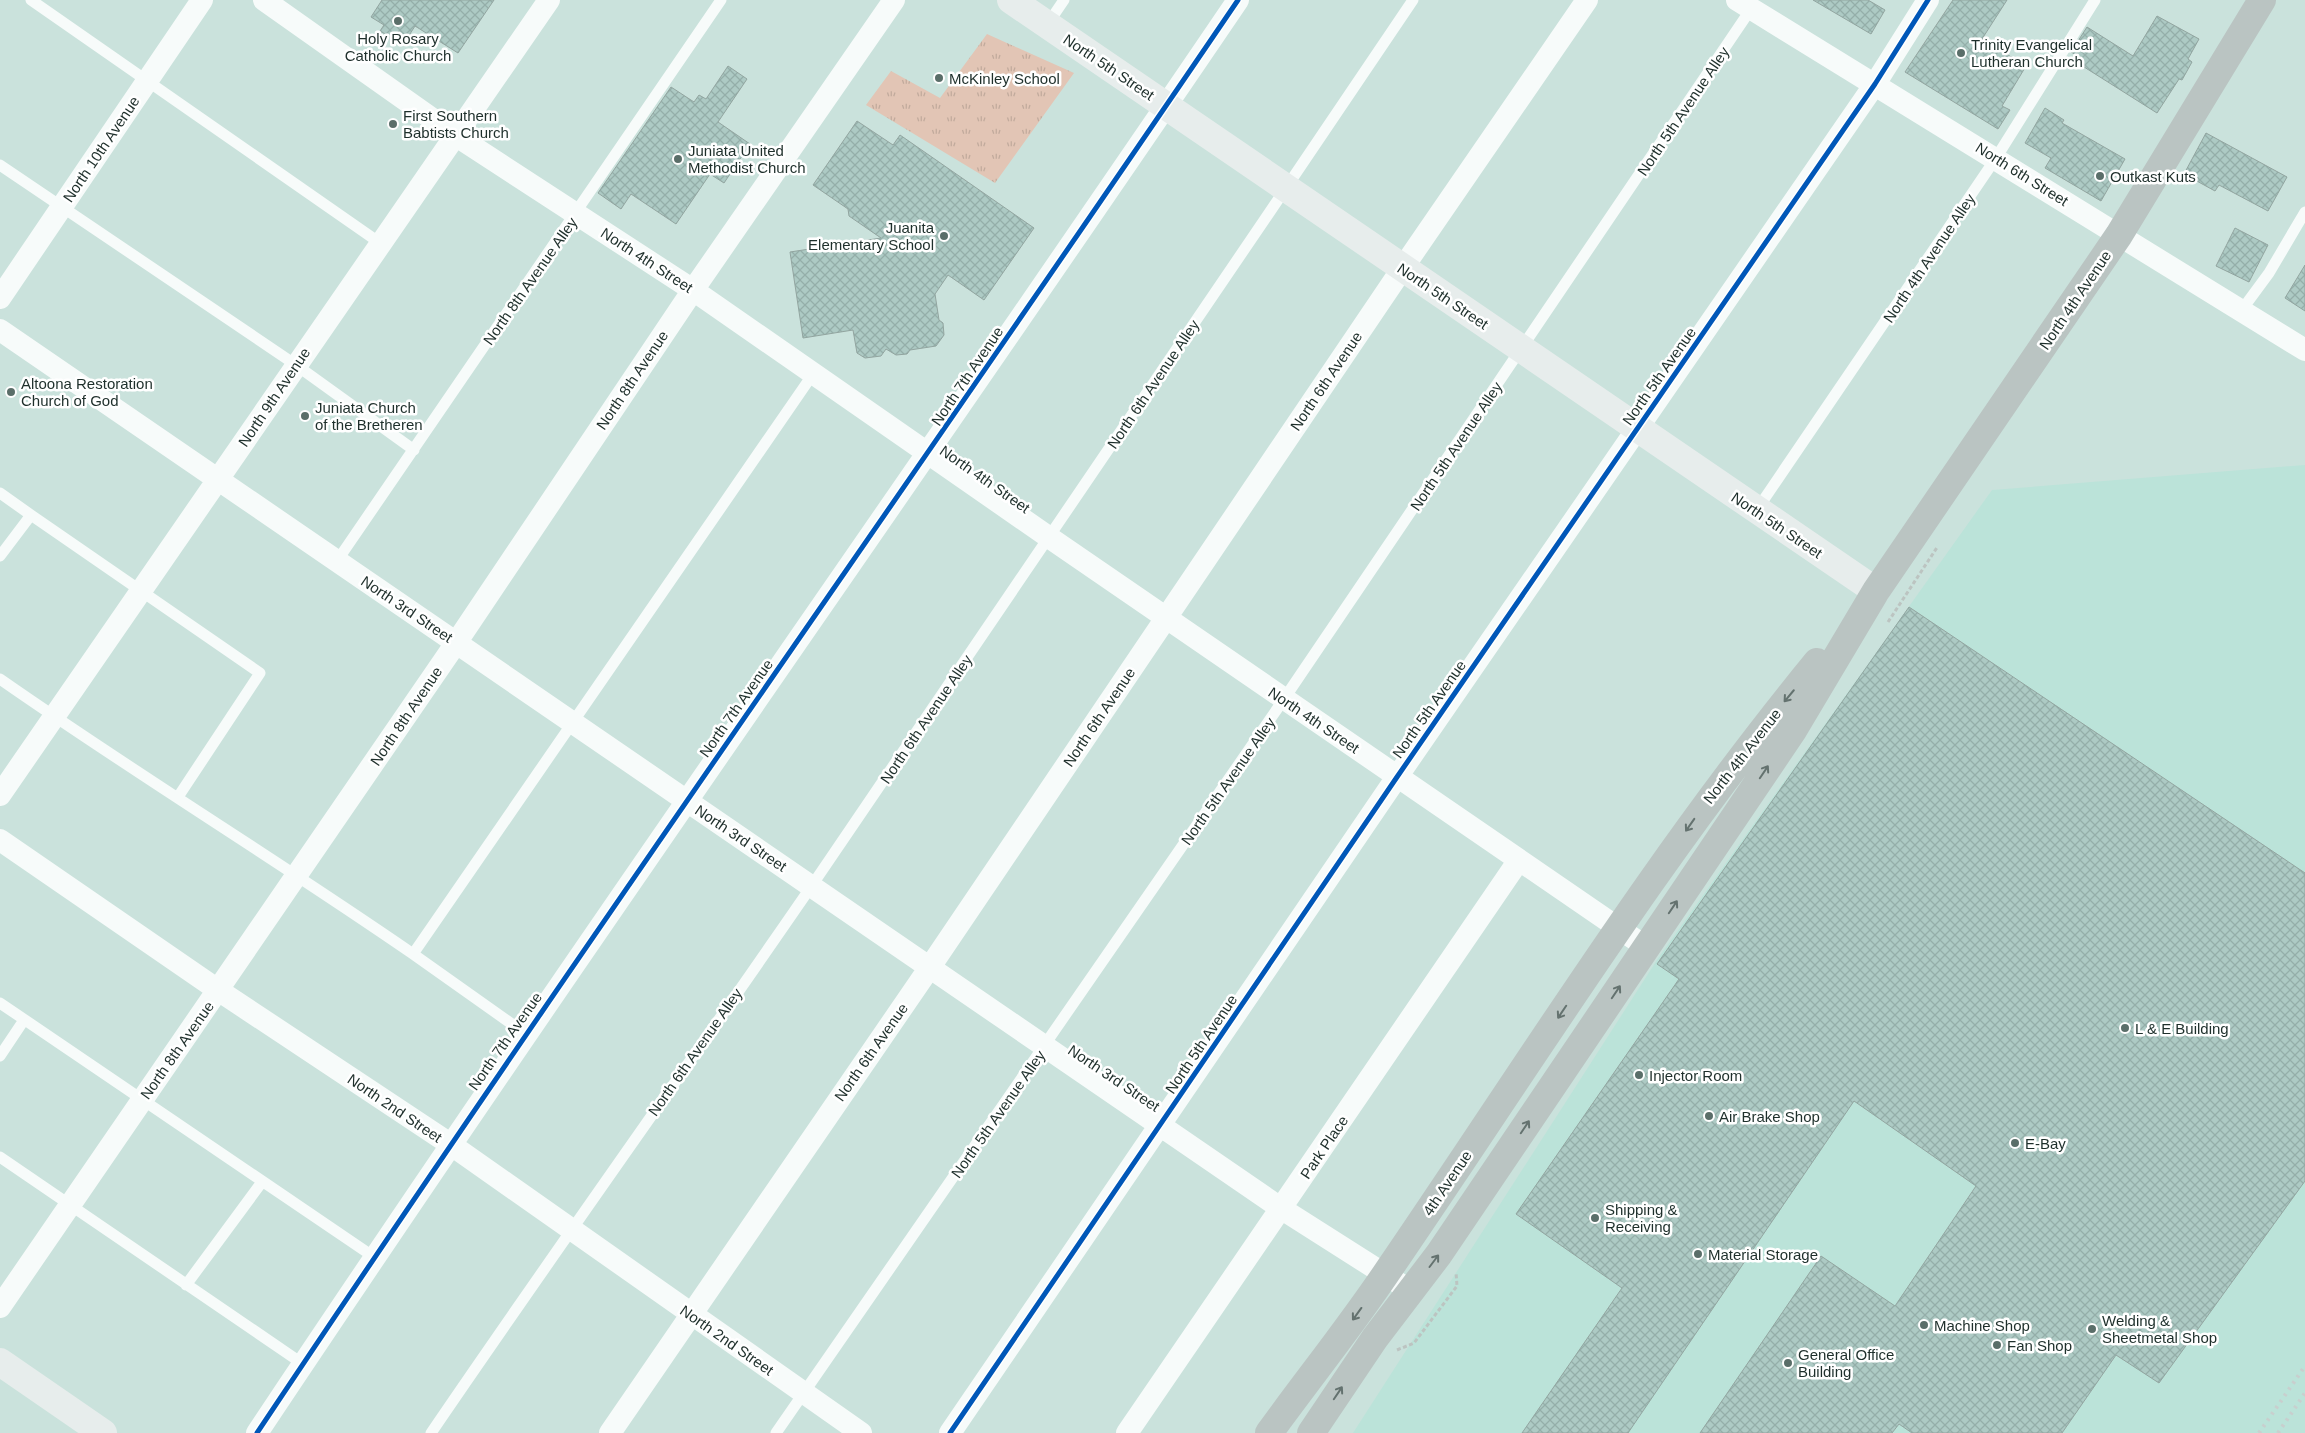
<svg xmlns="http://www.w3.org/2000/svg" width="2305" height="1433" font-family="Arial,sans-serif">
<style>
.built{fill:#bbe3d9}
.park{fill:url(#park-tufts)}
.building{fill:url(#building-cross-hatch);stroke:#92a5a0}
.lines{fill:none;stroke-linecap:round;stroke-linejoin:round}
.path{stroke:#bcc4c1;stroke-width:3;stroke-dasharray:4 2.5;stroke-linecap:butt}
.lane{stroke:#f7fbfa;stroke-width:11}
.street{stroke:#f7fbfa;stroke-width:22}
.secondary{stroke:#e7edec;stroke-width:28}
.primary{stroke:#bac4c2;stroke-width:28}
.rail{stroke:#c8cfce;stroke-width:4;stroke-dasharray:2.5 5;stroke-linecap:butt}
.cycleway-casing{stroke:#fff;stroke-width:8}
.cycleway{stroke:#0057b8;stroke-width:5}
.oneway{stroke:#64726f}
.poi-dot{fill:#5a6e69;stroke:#fff;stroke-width:2}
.labels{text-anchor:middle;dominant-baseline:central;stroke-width:5;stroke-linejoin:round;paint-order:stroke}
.poi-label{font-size:15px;fill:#1e2f2b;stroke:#fff;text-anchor:start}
.street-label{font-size:15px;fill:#1e2f2b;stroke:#fff}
</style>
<defs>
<pattern id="park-tufts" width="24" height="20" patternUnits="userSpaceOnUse" patternTransform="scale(1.25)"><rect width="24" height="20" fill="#e2c5b5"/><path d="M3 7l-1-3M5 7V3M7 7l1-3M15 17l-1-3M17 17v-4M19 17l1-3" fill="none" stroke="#c1aa9c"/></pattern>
<pattern id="building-cross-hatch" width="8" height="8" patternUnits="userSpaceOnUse" patternTransform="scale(1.25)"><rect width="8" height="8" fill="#adcac4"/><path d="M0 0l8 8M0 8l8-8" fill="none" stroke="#94aea9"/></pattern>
</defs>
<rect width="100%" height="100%" fill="#cae2dc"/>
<!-- built -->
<path class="built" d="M2305 465V1433H1353L1657 960 1992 490Z"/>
<!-- park -->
<path class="park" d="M987 34 1074 73 995 183 866 105 891 71 940 98Z"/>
<!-- building -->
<path class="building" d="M382 0H494L458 53 415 26 403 45 380 31 384 25 371 17Z
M1813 0H1868L1885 10 1871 34Z
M1953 0H2007L1982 39 2026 66 2002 106 2010 110 1998 129 1905 72Z
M2157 16 2199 39 2188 59 2192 62 2182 80 2179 79 2157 113 2073 60 2076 55 2071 52 2087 27 2133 56Z
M728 66 747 79 718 122 750 144 724 183 710 174 676 224 631 194 621 209 598 193 671 87 694 102 699 95 706 99Z
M2045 108 2064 120 2062 123 2125 159 2101 201 2045 168 2051 158 2025 143Z
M857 121 893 145 900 135 1034 228 984 300 948 275 935 294 939 320 943 323 944 335 936 346 910 350 907 354 896 355 886 349 881 356 865 358 857 353 853 330 803 338 790 252 881 238 849 216 848 209 813 185Z
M2206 133 2287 177 2268 211 2219 185 2215 191 2184 174Z
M2235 228 2268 245 2249 282 2216 266Z
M2305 265V311L2285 298Z
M1909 607 2305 873V1181L2159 1383 2116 1355 2062 1433H1912L1899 1424 1892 1433H1700L1821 1256 1895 1306 1976 1186 1854 1101 1628 1433H1522L1622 1288 1516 1214 1679 979 1657 964Z"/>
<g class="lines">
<!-- path -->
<path class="path" d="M1888 622 1938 546
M1397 1350 1414 1343 1457 1286 1456 1272"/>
<!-- lane -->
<path class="lane" d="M31 0 380 243
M1047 25 1064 0
M0 165 296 365 414 450
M2241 311 2269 273 2305 212
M0 493 31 515
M1756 511 1996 158 2095 0
M0 556 31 515 260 673 178 797
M337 561 721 0
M0 679C136 774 277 860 413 954L813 374
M413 954 526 1034
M0 1003 374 1257
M0 1056 24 1020
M0 1157 303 1364
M186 1285 262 1182
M431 1433C557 1248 688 1066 815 881 1016 589 1214 294 1413 0
M776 1433 1284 699 1753 6"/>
<!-- street -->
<path class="street" d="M264 0 455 135 693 290 1050 538 1646 947
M1737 0 2305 350
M0 298 202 0
M0 330 1282 1209 1411 1291
M0 795 549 0
M0 840 218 990 450 1144 861 1433
M0 1307 456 643 693 290 894 0
M257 1433C578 951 913 479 1238 0
M610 1433 930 967 1402 269 1587 0
M950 1433 1397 777 1875 84 1928 0
M1127 1433 1519 860"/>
<!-- secondary -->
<path class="secondary" d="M1011 0 1876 591
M0 1362 103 1433"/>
<!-- primary -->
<path class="primary" d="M1269 1433C1308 1379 1350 1327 1387 1272 1528 1066 1659 854 1817 662
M1311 1433 1375 1338 1439 1254 1792 732 1876 591 2119 235 2262 0"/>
<!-- rail -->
<path class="rail" d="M2259 1433 2305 1366
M2278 1433 2305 1393"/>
<!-- cycleway casing -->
<g class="cycleway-casing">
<path id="cycleway" d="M257 1433C578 951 913 479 1238 0
M950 1433 1397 777 1875 84 1928 0"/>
</g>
<!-- cycleway -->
<use href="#cycleway" class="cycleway"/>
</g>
<!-- one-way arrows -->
<defs><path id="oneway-shaft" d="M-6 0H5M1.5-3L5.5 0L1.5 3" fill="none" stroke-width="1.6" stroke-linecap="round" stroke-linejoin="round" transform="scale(1.25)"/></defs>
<g class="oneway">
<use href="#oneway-shaft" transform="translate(1789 696) rotate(130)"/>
<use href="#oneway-shaft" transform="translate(1764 772) rotate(-56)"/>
<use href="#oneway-shaft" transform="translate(1690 825) rotate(125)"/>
<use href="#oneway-shaft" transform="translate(1673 907) rotate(-56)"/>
<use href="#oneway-shaft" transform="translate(1616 992) rotate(-56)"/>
<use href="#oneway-shaft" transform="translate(1562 1012) rotate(124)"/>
<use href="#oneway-shaft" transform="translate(1525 1127) rotate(-56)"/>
<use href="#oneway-shaft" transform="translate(1434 1261) rotate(-53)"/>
<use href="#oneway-shaft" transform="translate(1357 1314) rotate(126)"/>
<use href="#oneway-shaft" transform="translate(1338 1393) rotate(-56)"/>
</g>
<!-- markers -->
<g class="poi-dot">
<circle cx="398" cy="21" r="5"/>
<circle cx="1961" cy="53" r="5"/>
<circle cx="939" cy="78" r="5"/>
<circle cx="393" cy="124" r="5"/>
<circle cx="678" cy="159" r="5"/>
<circle cx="2100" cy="176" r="5"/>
<circle cx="944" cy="236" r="5"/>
<circle cx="11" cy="392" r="5"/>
<circle cx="305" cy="416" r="5"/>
<circle cx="2125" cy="1028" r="5"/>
<circle cx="1639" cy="1075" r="5"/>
<circle cx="1709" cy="1116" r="5"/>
<circle cx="2015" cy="1143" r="5"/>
<circle cx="1595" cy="1218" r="5"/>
<circle cx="1698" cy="1254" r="5"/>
<circle cx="1924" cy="1325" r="5"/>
<circle cx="2092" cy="1329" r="5"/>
<circle cx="1997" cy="1345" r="5"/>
<circle cx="1788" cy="1363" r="5"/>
</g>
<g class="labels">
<!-- poi labels -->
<g class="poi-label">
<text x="398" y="38" text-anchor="middle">Holy Rosary<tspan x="398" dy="17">Catholic Church</tspan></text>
<text x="1971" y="44">Trinity Evangelical<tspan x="1971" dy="17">Lutheran Church</tspan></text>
<text x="949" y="78">McKinley School</text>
<text x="403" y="115">First Southern<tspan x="403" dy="17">Babtists Church</tspan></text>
<text x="688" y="150">Juniata United<tspan x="688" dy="17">Methodist Church</tspan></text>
<text x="2110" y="176">Outkast Kuts</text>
<text x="934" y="227" text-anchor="end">Juanita<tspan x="934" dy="17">Elementary School</tspan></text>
<text x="21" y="383">Altoona Restoration<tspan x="21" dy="17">Church of God</tspan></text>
<text x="315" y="407">Juniata Church<tspan x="315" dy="17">of the Bretheren</tspan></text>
<text x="2135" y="1028">L &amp; E Building</text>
<text x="1649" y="1075">Injector Room</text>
<text x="1719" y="1116">Air Brake Shop</text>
<text x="2025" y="1143">E-Bay</text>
<text x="1605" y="1209">Shipping &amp;<tspan x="1605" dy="17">Receiving</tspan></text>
<text x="1708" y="1254">Material Storage</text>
<text x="2102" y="1320">Welding &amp;<tspan x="2102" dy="17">Sheetmetal Shop</tspan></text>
<text x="1934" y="1325">Machine Shop</text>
<text x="2007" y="1345">Fan Shop</text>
<text x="1798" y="1354">General Office<tspan x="1798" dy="17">Building</tspan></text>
</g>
<!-- street labels -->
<g class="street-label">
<text transform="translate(1109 67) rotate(34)">North 5th Street</text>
<text transform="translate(1683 111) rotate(-56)">North 5th Avenue Alley</text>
<text transform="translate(101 149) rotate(-56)">North 10th Avenue</text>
<text transform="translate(2022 174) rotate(32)">North 6th Street</text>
<text transform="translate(1929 258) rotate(-56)">North 4th Avenue Alley</text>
<text transform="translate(647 260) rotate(33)">North 4th Street</text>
<text transform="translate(530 281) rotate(-55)">North 8th Avenue Alley</text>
<text transform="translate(1443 296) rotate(34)">North 5th Street</text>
<text transform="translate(2075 300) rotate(-56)">North 4th Avenue</text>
<text transform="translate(967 376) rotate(-56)">North 7th Avenue</text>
<text transform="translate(1659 376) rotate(-55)">North 5th Avenue</text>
<text transform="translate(632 380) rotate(-56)">North 8th Avenue</text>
<text transform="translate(1326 381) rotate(-56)">North 6th Avenue</text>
<text transform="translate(1153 384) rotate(-56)">North 6th Avenue Alley</text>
<text transform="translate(274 397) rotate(-56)">North 9th Avenue</text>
<text transform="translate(1456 446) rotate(-56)">North 5th Avenue Alley</text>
<text transform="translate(985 479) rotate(35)">North 4th Street</text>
<text transform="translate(1777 525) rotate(34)">North 5th Street</text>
<text transform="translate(407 609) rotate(34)">North 3rd Street</text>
<text transform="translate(736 708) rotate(-55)">North 7th Avenue</text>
<text transform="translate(1429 709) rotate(-55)">North 5th Avenue</text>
<text transform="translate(406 716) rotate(-56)">North 8th Avenue</text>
<text transform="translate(1099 717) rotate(-56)">North 6th Avenue</text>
<text transform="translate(926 719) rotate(-56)">North 6th Avenue Alley</text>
<text transform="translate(1314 720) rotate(34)">North 4th Street</text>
<text transform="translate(1742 756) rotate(-52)">North 4th Avenue</text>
<text transform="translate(1228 781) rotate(-55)">North 5th Avenue Alley</text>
<text transform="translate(741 838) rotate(34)">North 3rd Street</text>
<text transform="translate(505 1041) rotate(-55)">North 7th Avenue</text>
<text transform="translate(1201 1044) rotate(-56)">North 5th Avenue</text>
<text transform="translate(177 1050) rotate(-55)">North 8th Avenue</text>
<text transform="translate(695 1052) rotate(-55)">North 6th Avenue Alley</text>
<text transform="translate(871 1052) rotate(-55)">North 6th Avenue</text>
<text transform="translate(1114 1078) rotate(34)">North 3rd Street</text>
<text transform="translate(395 1108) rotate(34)">North 2nd Street</text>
<text transform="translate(998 1114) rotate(-55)">North 5th Avenue Alley</text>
<text transform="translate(1324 1147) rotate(-56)">Park Place</text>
<text transform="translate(1447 1183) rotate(-56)">4th Avenue</text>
<text transform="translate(727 1340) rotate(35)">North 2nd Street</text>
</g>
</g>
</svg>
